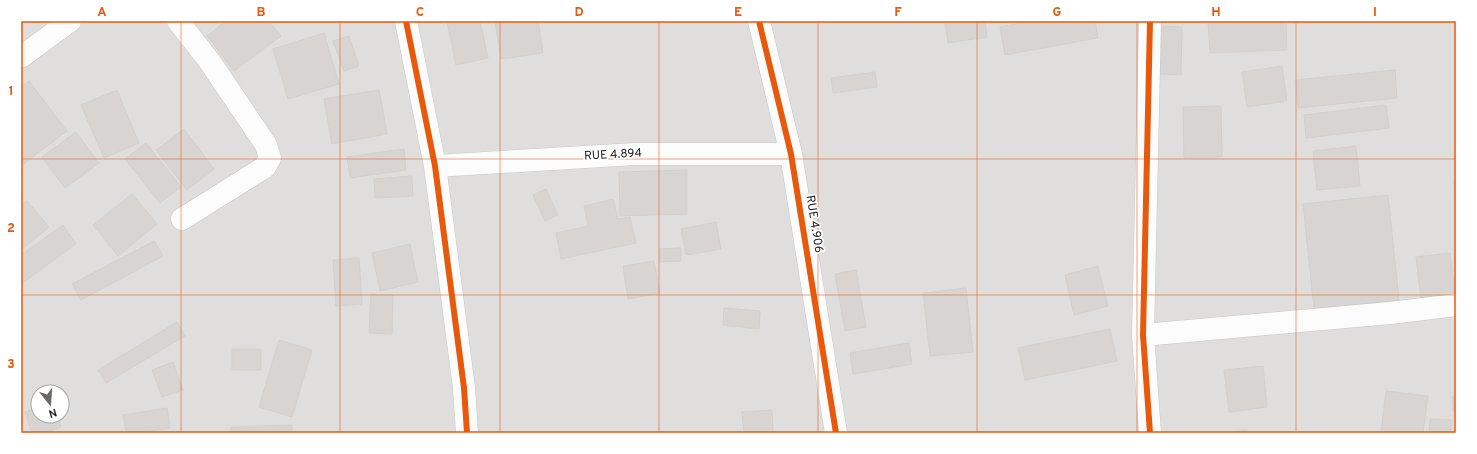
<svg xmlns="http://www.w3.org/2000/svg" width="1477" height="454" font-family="Overpass,sans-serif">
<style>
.residential{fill:#dfdedc;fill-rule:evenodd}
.building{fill:#d7d4d2;stroke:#d3d0cc}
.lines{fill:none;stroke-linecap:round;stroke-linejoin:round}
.minor-casing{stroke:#c9c8c7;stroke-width:23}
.minor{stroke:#fdfcfc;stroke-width:22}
.cycleway-casing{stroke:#fff;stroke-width:8}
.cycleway{stroke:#e8590c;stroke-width:6}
.grid{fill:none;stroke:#e8590c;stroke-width:1;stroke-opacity:0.55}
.labels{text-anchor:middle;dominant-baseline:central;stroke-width:3.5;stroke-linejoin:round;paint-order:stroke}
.street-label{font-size:12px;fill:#222;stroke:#fff}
.neatline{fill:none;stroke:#e8590c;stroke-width:1.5}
.grid-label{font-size:13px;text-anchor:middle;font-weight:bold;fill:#e8590c}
</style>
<rect width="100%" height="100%" fill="#f0eeeb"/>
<!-- residential -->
<path class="residential" d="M21 21H1456V433H21ZM38 392H62V416H38Z"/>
<!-- building -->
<path class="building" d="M226 21H269L281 36 234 71 207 36Z
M447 21H480L488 58 456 65Z
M495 21H538L543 53 501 59Z
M945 21H985L987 37 948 43Z
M1032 21H1095L1098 38 1005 55 1000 27Z
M1208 21H1286L1287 50 1210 53Z
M1161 26 1182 27 1181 75 1160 74Z
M324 33 339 84 288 99 273 49Z
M349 36 359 66 344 71 333 41Z
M1282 66 1287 101 1247 107 1242 72Z
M1395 70 1397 98 1298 108 1296 80Z
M875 72 877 87 833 93 831 78Z
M29 81 67 131 21 166V87Z
M117 90 139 143 104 158 81 105Z
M379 90 387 134 332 144 324 99Z
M1386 105 1389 128 1306 138 1304 115Z
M1221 106 1222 157 1184 158 1183 107Z
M184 129 214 169 187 190 156 150Z
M76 132 99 163 65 188 42 157Z
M146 143 181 187 160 203 125 159Z
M1356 146 1360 186 1317 190 1313 151Z
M404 149 406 170 350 178 347 157Z
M687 170V214L620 216 619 172Z
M412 176 413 196 375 198 374 179Z
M1454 181H1456V207Z
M546 189 558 215 545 221 533 195Z
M132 194 157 224 118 256 93 225Z
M1388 195 1399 300 1314 309 1303 204Z
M613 199 618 219 630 217 636 243 561 259 556 233 588 226 584 206Z
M27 201 49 227 21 250V205Z
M716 222 721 249 686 255 681 229Z
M63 225 76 244 21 284V255Z
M154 241 163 256 81 300 72 284Z
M410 244 418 282 380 291 372 253Z
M681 248V261L660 262 659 249Z
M1450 253 1455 294 1421 298 1416 257Z
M359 258 362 304 336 306 333 260Z
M654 261 660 293 628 299 623 266Z
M1098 266 1108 306 1074 315 1065 275Z
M856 270 866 327 845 331 835 274Z
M966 288 973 352 930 356 923 293Z
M371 294 393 295 392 334 369 333Z
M724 308 760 311 759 329 723 325Z
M177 322 185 336 106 383 98 370Z
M1110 329 1117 361 1025 380 1018 348Z
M279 340 312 350 292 417 259 407Z
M909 343 912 364 853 374 850 353Z
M232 349H261V370H232Z
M173 362 183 390 162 397 152 370Z
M1263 366 1267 407 1229 412 1224 370Z
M1386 391 1428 396 1423 433H1381Z
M1452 397H1456V410L1453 411Z
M38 408V416H58L61 427 44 433H32L25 412Z
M167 408 170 428 138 433H126L123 415Z
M772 410 773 433H744L742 412Z
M1430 419 1452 420 1451 433H1429Z
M292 425V433H231V427Z
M1247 430V433H1226Z"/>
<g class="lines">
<!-- minor casing -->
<g class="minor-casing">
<path id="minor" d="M178 21 210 62 266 145 270 158 265 167 182 219
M406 21 435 166 464 388 467 433
M759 21 791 154 836 433
M1150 21 1143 335 1150 433
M21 57 70 21
M435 166 635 154H791
M1143 335 1390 313 1456 305"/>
</g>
<!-- minor -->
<use href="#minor" class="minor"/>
<!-- cycleway casing -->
<g class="cycleway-casing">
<path id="cycleway" d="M406 21 435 166 464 388 467 433
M759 21 791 154 836 433
M1150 21 1143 335 1150 433"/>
</g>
<!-- cycleway -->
<use href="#cycleway" class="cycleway"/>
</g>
<!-- grid -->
<path class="grid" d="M181 21V433M340 21V433M500 21V433M659 21V433M818 21V433M977 21V433M1137 21V433M1296 21V433M21 159H1456M21 295H1456"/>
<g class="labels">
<!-- street labels -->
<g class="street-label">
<text transform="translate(613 155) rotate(-3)">RUE 4.894</text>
<text transform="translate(814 224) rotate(81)">RUE 4.906</text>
</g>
</g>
<!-- border -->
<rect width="1477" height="454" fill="none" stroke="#ffffff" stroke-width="44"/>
<!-- north arrow -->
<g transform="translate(50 404) rotate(163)"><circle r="19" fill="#ffffff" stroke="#a7a7a7"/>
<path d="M0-3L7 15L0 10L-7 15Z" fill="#6a6968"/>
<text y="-6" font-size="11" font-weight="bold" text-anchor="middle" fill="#222222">N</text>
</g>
<rect x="22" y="22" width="1433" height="410" class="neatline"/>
<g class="grid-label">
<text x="102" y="16">A</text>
<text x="261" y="16">B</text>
<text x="420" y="16">C</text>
<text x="579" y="16">D</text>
<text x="738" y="16">E</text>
<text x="898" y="16">F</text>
<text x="1057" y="16">G</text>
<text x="1216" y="16">H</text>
<text x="1375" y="16">I</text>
<text x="11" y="95">1</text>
<text x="11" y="232">2</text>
<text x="11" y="368">3</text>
</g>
</svg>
